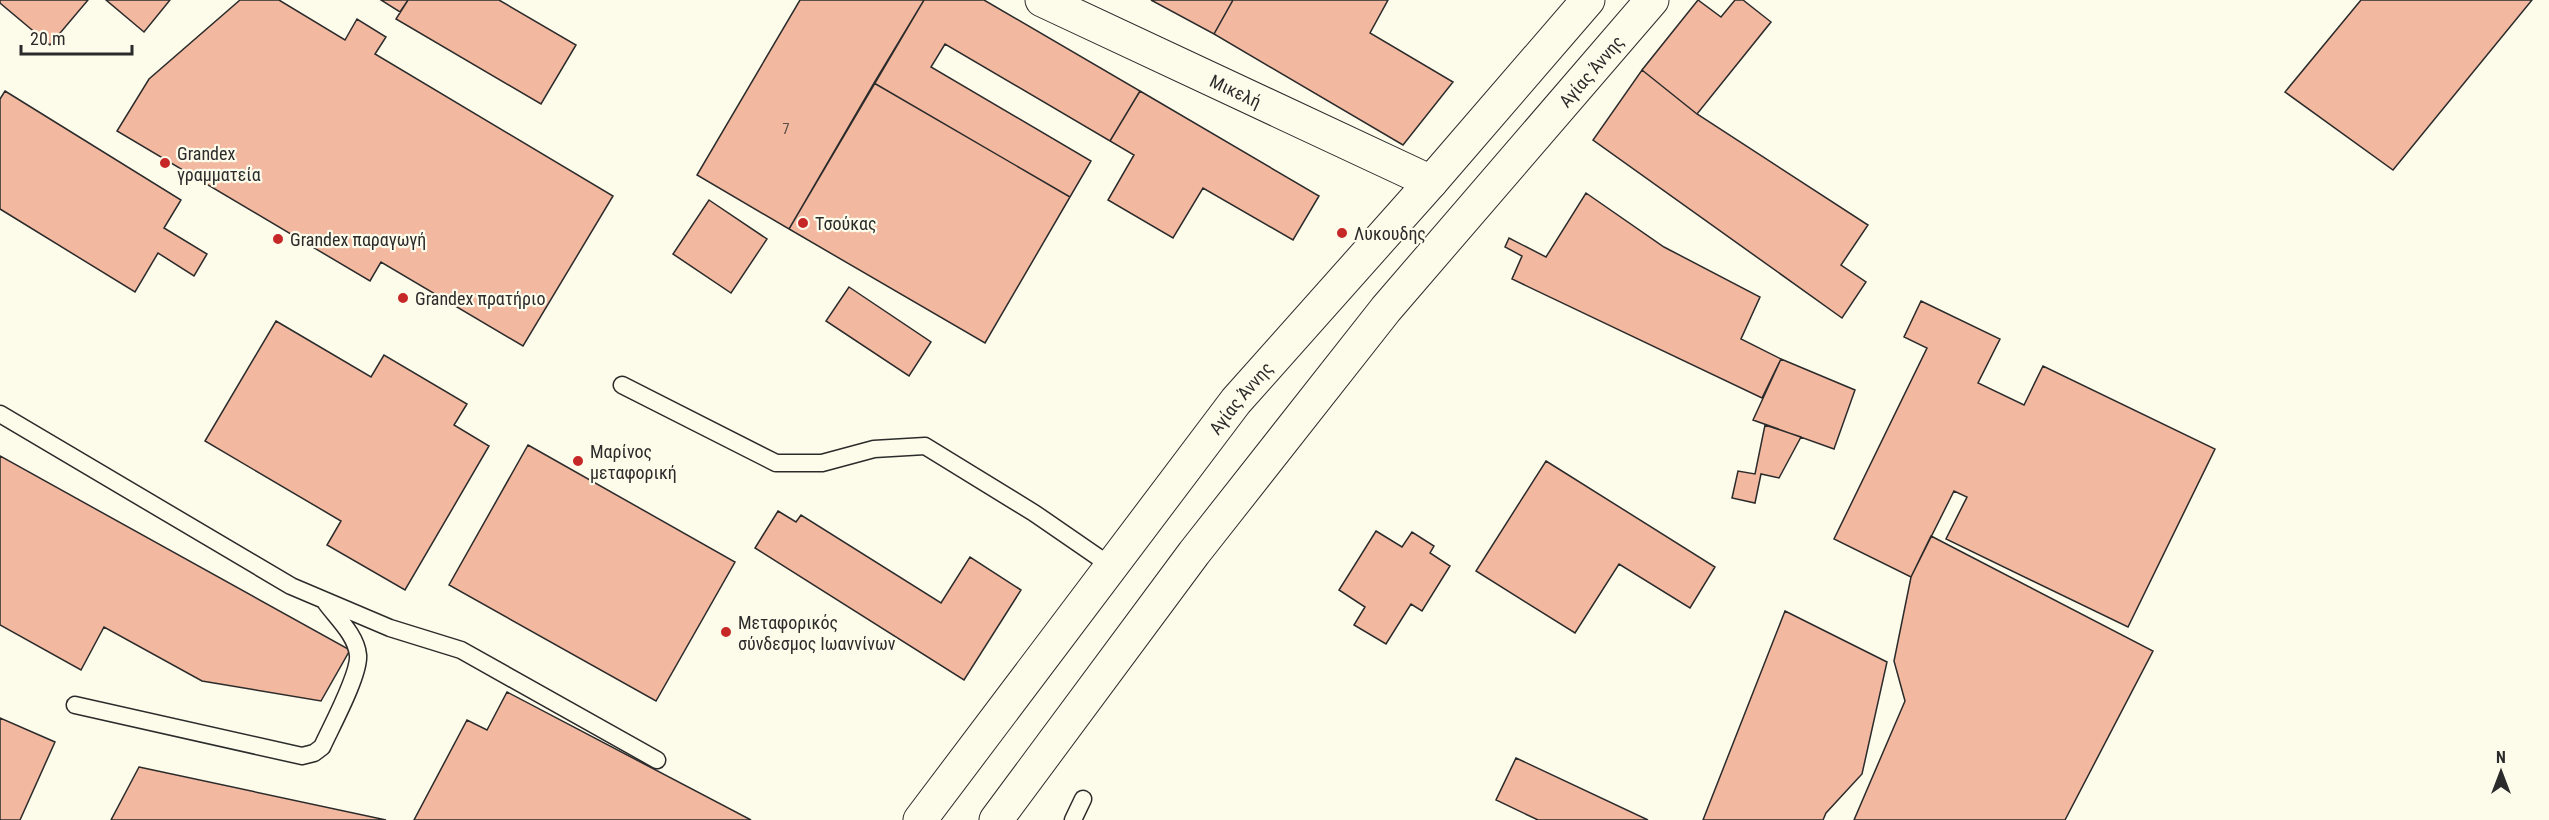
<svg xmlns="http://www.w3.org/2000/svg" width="2549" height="820" font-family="'Roboto Condensed',sans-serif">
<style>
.building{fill:#f2b8a0;stroke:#2b2b2b;stroke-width:1.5}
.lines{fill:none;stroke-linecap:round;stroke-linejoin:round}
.service-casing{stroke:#2b2b2b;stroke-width:19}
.minor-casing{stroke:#2b2b2b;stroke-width:35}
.tertiary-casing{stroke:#2b2b2b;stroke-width:35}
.service{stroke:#fdfbea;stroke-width:16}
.minor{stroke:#fdfbea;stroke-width:33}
.tertiary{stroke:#fdfbea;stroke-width:33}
.poi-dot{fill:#c62828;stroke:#fdfbea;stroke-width:2}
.labels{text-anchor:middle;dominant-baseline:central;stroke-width:4.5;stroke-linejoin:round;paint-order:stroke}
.number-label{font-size:15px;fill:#5d4e48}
.street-label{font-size:18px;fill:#2b2b2b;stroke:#fdfbea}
.poi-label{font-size:18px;fill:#2b2b2b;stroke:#fdfbea;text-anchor:start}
</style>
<rect width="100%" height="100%" fill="#fdfbea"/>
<!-- building -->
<path class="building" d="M0 0H88L50 45 0 3Z
M106 0H170L144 32Z
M240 0H279L345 40 357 19 386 37 375 54 613 196 523 346 381 262 370 281 117 131 149 79Z
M381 0H408L400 12Z
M408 0H499L576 45 541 104 396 19Z
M800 0H924L789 229 697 175Z
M924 0H984L1140 91 1110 141 945 44 931 67 1091 161 1070 197 874 83Z
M1151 0H1233L1214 34Z
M1233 0H1388L1370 33 1453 82 1403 145 1214 34Z
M1698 0 1721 17 1735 0H1743L1771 22 1697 114 1642 70Z
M2361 0H2532L2393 170 2285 92Z
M1642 70 1697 114 1868 225 1841 265 1866 282 1842 318 1593 140Z
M874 83 1070 197 985 343 789 229Z
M5 91 181 200 164 228 207 254 194 276 158 253 135 292 0 209V99Z
M1140 91 1319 196 1293 240 1203 188 1173 238 1108 200 1134 155 1110 141Z
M1586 193 1664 247 1760 297 1741 339 1781 359 1762 398 1512 279 1522 256 1505 247 1509 238 1546 257Z
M709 200 767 239 731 293 673 254Z
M849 287 931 342 909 376 826 321Z
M1921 301 2000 339 1978 383 2024 405 2043 366 2215 449 2128 627 1946 539 1967 497 1954 491 1911 577 1834 539 1927 348 1904 337Z
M276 321 371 377 384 355 467 404 454 425 489 446 405 590 327 545 341 521 205 441Z
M1781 359 1855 390 1834 449 1753 420Z
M1765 425 1801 437 1779 478 1761 474 1755 503 1732 498 1738 471 1755 474Z
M528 445 735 562 656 701 449 585Z
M0 456 350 650 321 701 202 681 104 627 81 670 0 625Z
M1546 461 1715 567 1690 608 1619 564 1575 633 1476 571Z
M778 511 796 522 801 515 941 603 970 557 1021 590 964 680 755 548Z
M1376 531 1402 547 1412 532 1434 546 1430 553 1450 566 1422 611 1411 604 1386 644 1354 625 1365 607 1339 590Z
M1931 536 2153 651 2065 820H1854L1905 701 1894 661 1911 577Z
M1785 611 1887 662 1862 774 1826 813 1823 820H1703Z
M507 692 751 820H414L467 720 487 730Z
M0 718 55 742 20 820H0Z
M1516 758 1648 820H1538L1496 800Z
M139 767 386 820H111Z"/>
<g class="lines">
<!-- service casing -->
<g class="service-casing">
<path id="service" d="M622 385 776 463H822L874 449 925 446 1034 513 1111 566
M0 414 291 586 390 628 461 650 657 760
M75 705 302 756 314 753 322 747C331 727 360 674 358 655 356 635 337 618 326 603
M1073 820 1083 799"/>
</g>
<!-- minor casing -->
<g class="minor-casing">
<g id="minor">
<path id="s1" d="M1042 0 1431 182"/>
</g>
</g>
<!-- tertiary casing -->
<g class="tertiary-casing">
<g id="tertiary">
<path id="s2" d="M920 820 1236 401 1431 182 1588 0"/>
<path id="s3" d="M996 820 1194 553 1386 309 1652 0"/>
</g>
</g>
<!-- service -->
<use href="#service" class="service"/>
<!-- minor -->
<use href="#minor" class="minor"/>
<!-- tertiary -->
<use href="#tertiary" class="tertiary"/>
</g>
<!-- markers -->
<g class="poi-dot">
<circle cx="165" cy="163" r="6"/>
<circle cx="803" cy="223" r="6"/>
<circle cx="1342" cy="233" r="6"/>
<circle cx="278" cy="239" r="6"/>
<circle cx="403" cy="298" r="6"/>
<circle cx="578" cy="461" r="6"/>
<circle cx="726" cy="632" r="6"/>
</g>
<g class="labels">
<!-- number labels -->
<g class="number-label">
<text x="786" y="129">7</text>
</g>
<!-- street labels -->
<g class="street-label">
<text stroke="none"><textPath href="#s3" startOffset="957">Αγίας Άννης</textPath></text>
<text stroke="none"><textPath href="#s1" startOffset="214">Μικελή</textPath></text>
<text stroke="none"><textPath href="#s2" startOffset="530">Αγίας Άννης</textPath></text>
</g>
<!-- poi labels -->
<g class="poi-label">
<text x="177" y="153">Grandex<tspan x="177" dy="21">γραμματεία</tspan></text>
<text x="815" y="223">Τσούκας</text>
<text x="1354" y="233">Λυκουδης</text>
<text x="290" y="239">Grandex παραγωγή</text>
<text x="415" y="298">Grandex πρατήριο</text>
<text x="590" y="451">Μαρίνος<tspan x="590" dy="21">μεταφορική</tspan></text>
<text x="738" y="622">Μεταφορικός<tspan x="738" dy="21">σύνδεσμος Ιωαννίνων</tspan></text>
</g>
</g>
<!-- north arrow -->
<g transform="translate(2501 772)" stroke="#fdfbea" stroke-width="4.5" paint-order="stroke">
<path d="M0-4.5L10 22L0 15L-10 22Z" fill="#2b2b2b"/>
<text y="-9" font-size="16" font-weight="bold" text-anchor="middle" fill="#2b2b2b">N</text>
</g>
<!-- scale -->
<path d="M21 45v9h111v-9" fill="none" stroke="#2b2b2b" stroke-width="3"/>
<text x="30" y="45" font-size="18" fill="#2b2b2b" stroke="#fdfbea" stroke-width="4.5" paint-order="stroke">20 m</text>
</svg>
